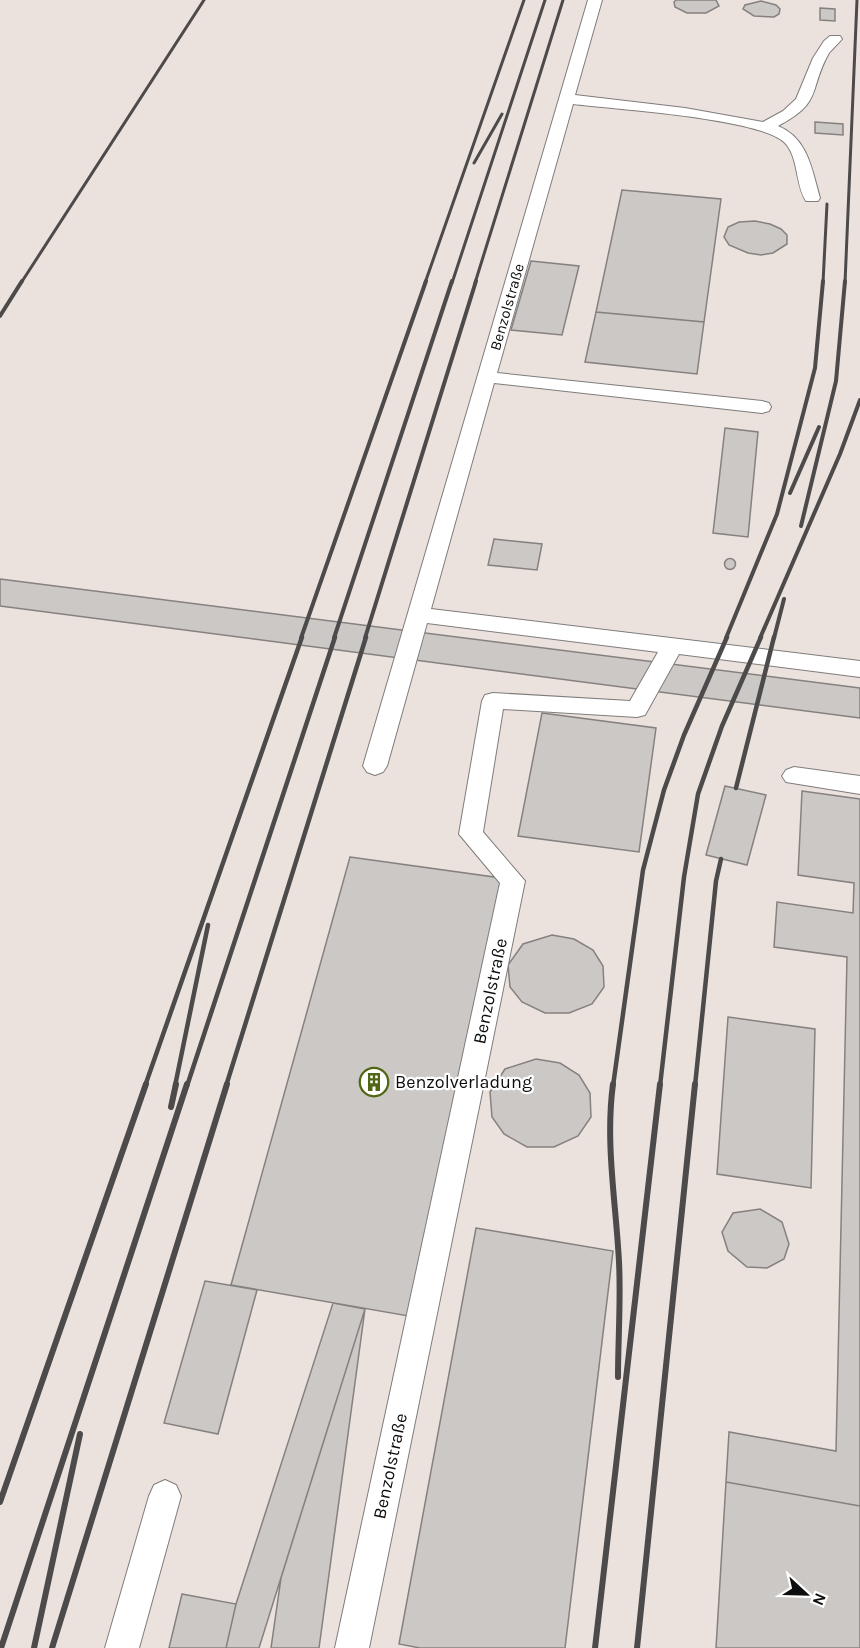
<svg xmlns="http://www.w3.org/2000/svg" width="860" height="1648" font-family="Karla,sans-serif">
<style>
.built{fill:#ece2dd}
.building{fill:#cbc8c6;stroke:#858180;stroke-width:1.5}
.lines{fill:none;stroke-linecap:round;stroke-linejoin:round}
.service-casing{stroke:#7f7c7b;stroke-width:2}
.service{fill:#fff;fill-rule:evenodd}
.rail-far3{stroke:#4c4a4a;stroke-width:3}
.rail-far2{stroke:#4c4a4a;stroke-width:4}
.rail-far1{stroke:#4c4a4a;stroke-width:4.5}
.rail{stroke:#4c4a4a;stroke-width:6}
.labels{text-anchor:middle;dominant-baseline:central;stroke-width:4.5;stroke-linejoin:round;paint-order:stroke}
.far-street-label{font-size:15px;fill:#0e0d0d;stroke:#fff}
.street-label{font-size:18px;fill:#0e0d0d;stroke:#fff}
.poi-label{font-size:18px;fill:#0e0d0d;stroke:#fff;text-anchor:start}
</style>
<rect width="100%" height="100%" fill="#f3efee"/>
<!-- built -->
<path class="built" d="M0 0H860V1648H0Z"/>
<!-- building -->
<path class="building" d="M676 0H716L719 6 706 13H687L675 7 674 2Z
M761 1 776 5 780 9 779 14 774 17 754 16 743 9 745 5Z
M820 8 835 9V21L820 20Z
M815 122 843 124V135L815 133Z
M622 190 721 199 704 322 596 312Z
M755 221 770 224 781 229 787 235V244L773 253 761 255 748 253 729 245 724 237 728 227 739 222Z
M531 261 579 266 562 335 511 330Z
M596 312 704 322 697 374 585 362Z
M725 428 758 432 748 537 713 533Z
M494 539 542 544 537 570 488 565Z
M724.5 564a5.5 5.5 0 1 1 11 0a5.5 5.5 0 1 1-11 0Z
M0 579 860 688V718L0 606Z
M542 713 656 728 639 852 518 836Z
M725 786 766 795 747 865 706 855Z
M802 791 860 799V1506L726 1482 729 1432 836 1451 847 957 774 947 777 902 853 913 854 883 798 875Z
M350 857 501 878 414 1317 231 1285Z
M552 935 574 939 593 950 603 966 604 987 592 1004 569 1013H545L522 1002 510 987 508 965 523 944Z
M728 1017 815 1029 811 1188 717 1174Z
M536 1059 560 1063 579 1075 590 1093 591 1117 578 1136 554 1147H527L504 1134 492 1117 490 1092 505 1069Z
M760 1209 782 1222 789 1244 784 1259 767 1268 747 1267 728 1251 722 1232 733 1213Z
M476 1228 613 1251 565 1648H420L399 1644Z
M205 1281 257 1290 218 1434 164 1423Z
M333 1303 365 1309 259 1648H226L236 1604Z
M365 1309 319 1648H271L281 1578Z
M726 1482 860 1506V1648H716Z
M182 1594 236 1604 226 1648H169Z"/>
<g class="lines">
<!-- service casing -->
<g class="service-casing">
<path id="service" d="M588 0H602L575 95 685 108 763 122 783 111 796 99 813 58 824 41 830 36H840L842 39C838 44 833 48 829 53 808 90 824 102 778 126 808 138 812 170 820 198L818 201H806C795 185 799 156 784 142 758 118 613 109 573 104L497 373 762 401 769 403 771 407 769 411 762 413 494 383 431 609 860 661V677L679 654 645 715 637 717 503 709 483 832 525 881 369 1648H335L500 883 459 834 482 701 485 695 493 693 630 701 658 652 427 623 387 766 383 772 375 775 367 772 363 766Z
M794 767 860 776V794L786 782 782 776 786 770Z
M165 1480 176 1485 181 1496 139 1648H105L149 1496 154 1485Z"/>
</g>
<!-- service -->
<use href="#service" class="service"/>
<!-- rail-far3 -->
<path class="rail-far3" d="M474 163 502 114
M21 283 204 0
M425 283 524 0
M452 283 545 0
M475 283 563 0
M823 283 827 204
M845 283 857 0"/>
<!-- rail-far2 -->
<path class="rail-far2" d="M0 316 22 281
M790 493 819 427
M801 526 836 381 845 281
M301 638 426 281
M334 638 452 281
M365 638 476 281
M726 638 777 514 815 368 823 281
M760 638 840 454 860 400
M774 638 784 599"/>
<!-- rail-far1 -->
<path class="rail-far1" d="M736 788 774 637
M145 1086 302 637
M175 1086 208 925
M187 1086 335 637
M226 1086 366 637
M613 1086 643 870 664 790 684 735 727 637
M660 1086 684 877 698 794 722 726 761 637
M695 1086 716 881 721 859"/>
<!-- rail -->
<path class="rail" d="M613 1084C605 1143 616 1203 619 1262 621 1300 618 1339 618 1377
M171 1107 176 1084
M0 1502 146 1084
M1 1648 187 1084
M34 1648 80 1434
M52 1648 227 1084
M595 1648 660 1084
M637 1648 695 1084"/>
</g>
<!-- icons -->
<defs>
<g id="building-ring" transform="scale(1.5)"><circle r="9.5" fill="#fff" stroke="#516614" stroke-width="1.5"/><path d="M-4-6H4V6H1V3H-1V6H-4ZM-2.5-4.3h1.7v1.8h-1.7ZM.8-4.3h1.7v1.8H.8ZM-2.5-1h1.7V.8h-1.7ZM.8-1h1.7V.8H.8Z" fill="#516614"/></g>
</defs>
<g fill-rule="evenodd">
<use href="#building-ring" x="374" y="1082"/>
</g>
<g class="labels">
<!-- far-street labels -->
<g class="far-street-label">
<text transform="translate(507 307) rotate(-74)">Benzolstraße</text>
</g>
<!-- street labels -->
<g class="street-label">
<text transform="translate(490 991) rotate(-78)">Benzolstraße</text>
<text transform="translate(390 1466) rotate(-78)">Benzolstraße</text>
</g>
<!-- poi labels -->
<g class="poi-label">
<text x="395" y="1082">Benzolverladung</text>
</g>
</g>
<!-- north arrow -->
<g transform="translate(806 1594) rotate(112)" stroke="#ffffff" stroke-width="4.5" paint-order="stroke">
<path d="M0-4.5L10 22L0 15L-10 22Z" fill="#0e0d0d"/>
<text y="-9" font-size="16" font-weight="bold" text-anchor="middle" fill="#0e0d0d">N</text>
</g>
</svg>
